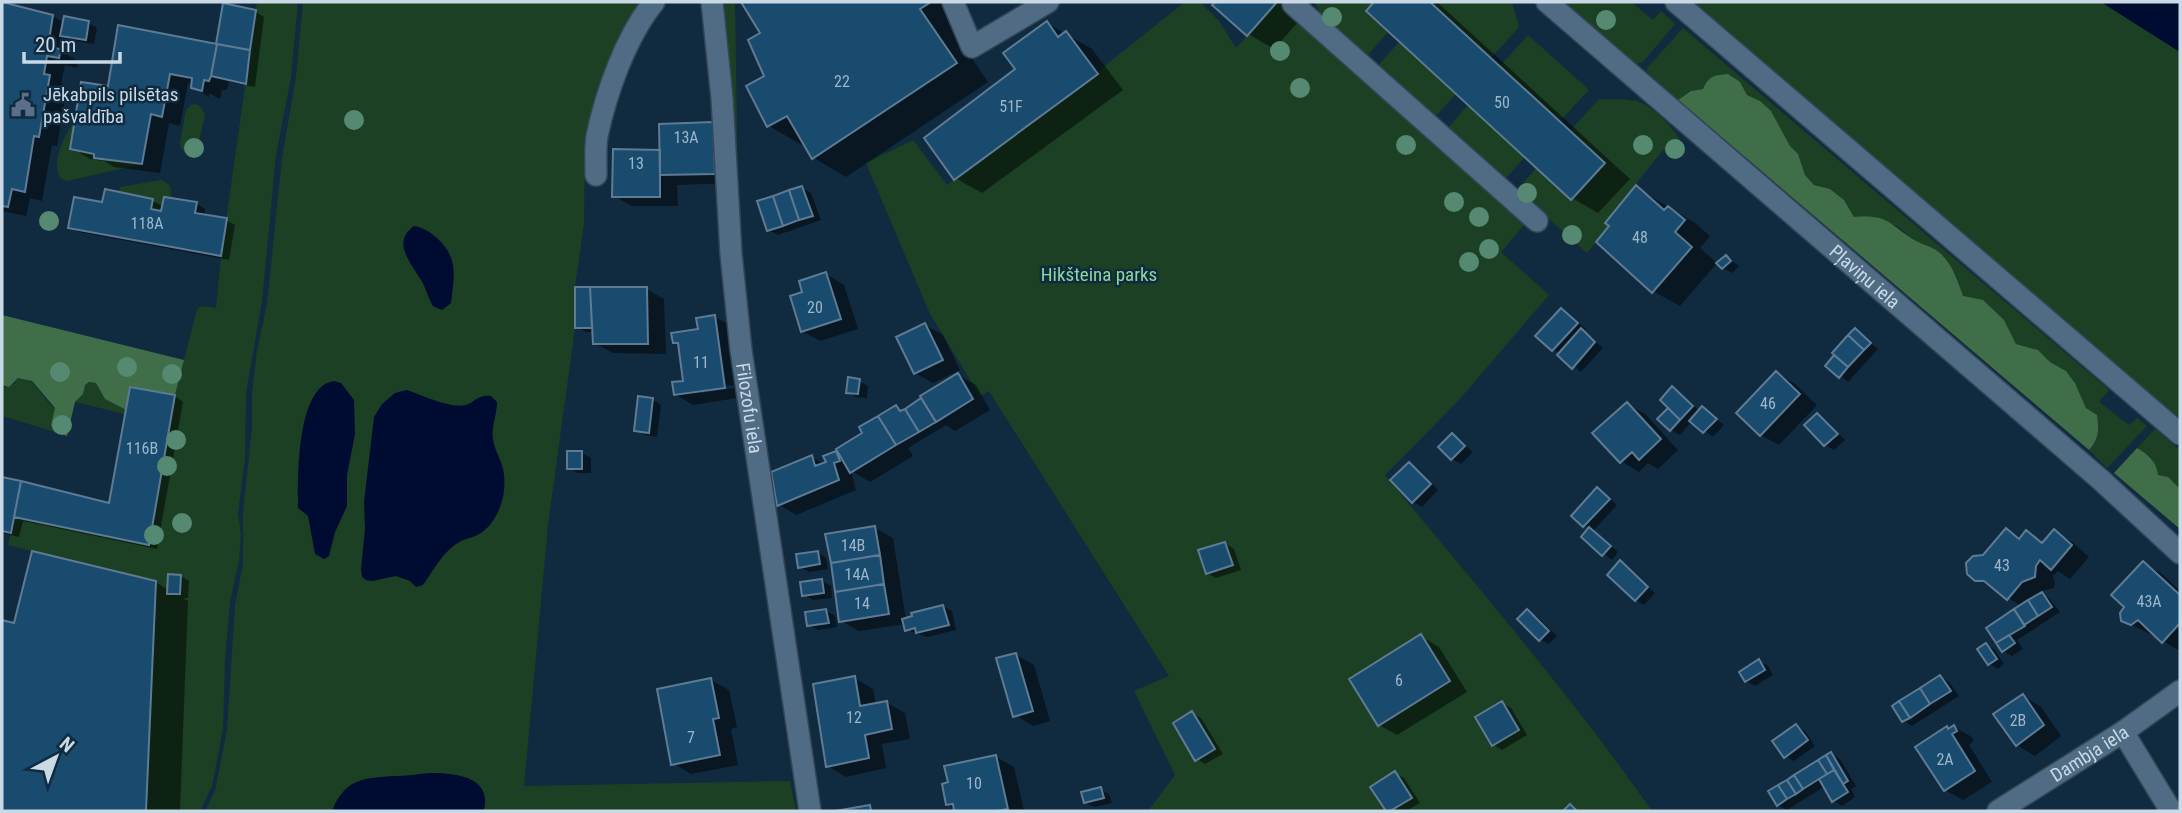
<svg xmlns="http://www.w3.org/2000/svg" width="2182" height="813" font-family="'Roboto Condensed',sans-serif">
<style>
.green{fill:#1c4024}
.forest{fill:#3f6e48}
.water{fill:#000b31}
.shadow{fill:#0007;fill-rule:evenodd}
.building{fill:#194b6f;stroke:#5e7b93;stroke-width:2}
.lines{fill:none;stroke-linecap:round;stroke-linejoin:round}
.minor-casing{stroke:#344657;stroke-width:24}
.minor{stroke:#506c84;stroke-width:21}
.tree{fill:#558971}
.labels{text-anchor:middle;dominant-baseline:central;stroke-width:5;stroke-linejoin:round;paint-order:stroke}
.number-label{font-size:16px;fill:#9db6c8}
.poi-label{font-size:19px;fill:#c9d9e6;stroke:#102b3f;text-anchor:start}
.park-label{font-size:19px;fill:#8ed69a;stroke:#102b3f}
.street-label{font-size:19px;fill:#c9d9e6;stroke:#102b3f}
</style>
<rect width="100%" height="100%" fill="#102b3f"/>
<!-- green -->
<path class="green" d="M257 2H298L291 77 276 155 262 301 246 392 245 458 238 513 241 535 239 561 230 601 225 661 223 729 212 786 200 811H146L156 581 8 545 14 517 149 544 175 395 197 309 201 306 216 308 221 256Z
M303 2H642L609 73 585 145 584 223 575 287V328L548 525 524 786 790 781 796 811H205L215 791 227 730 235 605 243 564V513L252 427V393L257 351 267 304 282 158 296 77Z
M724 2H735L738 196Z
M1185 2H1200L1219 21 1236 48 1278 2 1320 43 1525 224 1501 252 1549 295 1458 401 1385 475C1476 585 1570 694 1652 811H1148L1175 775 1134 691 1169 676 989 391 980 396 930 314 866 163 913 140 947 185 1098 75 1097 72Z
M1315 2H1374L1366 11 1388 32 1366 57 1323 18Z
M1434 2H1510L1513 5 1519 27 1491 58 1432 4Z
M1563 2H1631L1653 20 1661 11 1675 24 1643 62 1636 64Z
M1689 2H2101L2180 52V419Z
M1683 28 2109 390 2099 402 2129 425 2137 418 2147 426 2107 468 2089 450C2099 439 2099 430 2097 416L2086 408 2075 383 2066 371 2050 362 2038 350 2016 344 2004 320 1963 297 1957 277 1938 251 1916 242 1897 226 1854 217 1844 200 1830 189 1814 185 1805 175 1798 154 1790 146 1771 111 1760 101 1747 95 1740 82 1691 91 1678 100 1647 72V68Z
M1528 35 1589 90 1560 121 1500 66Z
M1399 42 1456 94 1435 117 1377 67Z
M1599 99C1611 100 1627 98 1639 102 1652 106 1679 132 1682 146L1673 158 1663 150 1605 222 1609 226 1587 253 1517 190 1536 168 1571 200 1605 163 1570 131Z
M196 104 200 106 205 114 197 151 188 155 181 148 180 143 186 110 191 105Z
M1468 105 1525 157 1505 179 1447 129Z
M74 121 70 149 94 154 95 158 142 164 67 181 61 179C50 162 65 136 74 121Z
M161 180C170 183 172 188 171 198L164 197 161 211 151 209 153 199 119 192 120 187Z
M23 377C39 384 42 399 55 408L51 425 55 432 2 416V385L4 387 14 384 18 378Z
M89 382 96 383 105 399 126 410 125 414 75 402 83 394 85 385Z
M2155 429 2180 450V491L2179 488 2158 475 2151 457 2137 448Z"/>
<!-- forest -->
<path class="forest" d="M1728 74 1740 82 1747 95 1760 101 1771 111 1790 146 1798 154 1805 175 1814 185 1830 189 1844 200 1854 217C1890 214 1889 225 1916 241 1923 245 1930 246 1936 250 1951 260 1958 281 1963 296L1983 300 2004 320 2016 344 2038 350 2050 362 2066 371 2075 383 2086 408 2097 415C2099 430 2099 439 2089 450L1678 100 1691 91 1703 89C1709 76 1714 75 1728 74Z
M2 315 184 360 175 395 130 387 126 410 105 399 96 383 89 382 85 385 83 394 75 402 67 436 55 432 51 425 55 408 32 381 18 378 9 387 2 385Z
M2137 448C2149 455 2156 461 2158 475L2168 477 2179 488 2180 529 2114 473Z"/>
<!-- water -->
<path class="water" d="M2101 2H2180V52Z
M414 226C425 228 430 232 438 239 459 259 454 277 451 303L442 310 433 306C428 298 426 288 421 280 411 263 391 242 414 226Z
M334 381 341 383 354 400 355 434 347 475V506L335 532 329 556 324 559 315 554 308 516 298 508C298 479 296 386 334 381Z
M407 390C421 395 452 409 466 405 476 401 479 394 491 396L497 402C497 415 491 427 493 439 494 448 499 456 502 465 509 488 501 519 481 533 475 537 468 538 461 541 443 551 435 568 423 585L416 587 410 581 396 576 372 581 366 580 362 577 361 569 365 528 364 502 374 417 382 404 395 393Z
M429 773C453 773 492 775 484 810L332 811C345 778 364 778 395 776 406 776 418 774 429 773Z"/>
<!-- shadow -->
<path class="shadow" d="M742 2H963L972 15 952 29 988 82 846 177 814 158 805 143 802 145 769 126 762 33Z
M1217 2H1316L1274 49 1248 34 1214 5Z
M1377 2H1437L1630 179 1598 213 1572 198 1368 11Z
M2 5 53 16 64 23H89L97 28 94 44 69 40 66 54 78 61 77 68 65 65 61 83 67 87 57 146 52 145 42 201 30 198 26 216 2 211Z
M256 12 264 17 255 87 229 82 227 90H222L220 99 209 93V97L193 87V84L188 83 180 126 169 123 160 173 114 167 104 161 90 159 72 148 109 88 218 46Z
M1047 23 1092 49 1123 90 982 193 955 178 1017 69Z
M713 124 732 183 677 185 678 206H632L614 196 662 152Z
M802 188 811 193 821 220 778 235 769 230Z
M1637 188 1695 223 1710 236 1700 248 1717 263 1680 306 1653 291Z
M165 199 197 204 205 209 204 217 226 220 235 225 229 260 79 232 70 227 104 204 153 201 164 207Z
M1726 257 1739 266 1732 273 1723 268Z
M826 274 844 285 858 329 820 341 802 331 805 293Z
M577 289H646L664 299 666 354 613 353 594 343V332H586L577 327Z
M1561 310 1570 315 1586 329 1583 332 1603 348 1581 372 1538 336Z
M715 317 733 327 743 397 693 405 675 394 685 382 680 346 674 342 700 330ZM734 385V388L701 393V389Z
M925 325 943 335 960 370 933 383 915 373Z
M1855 331 1878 349 1848 382 1827 365Z
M1777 373 1795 384 1817 405 1779 445 1761 435Z
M958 375 976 385 990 410 955 431 946 425 908 448 913 456 870 482 851 471 856 490 796 515 778 504 812 457 824 464 836 453 842 457 864 434 896 407 903 411 921 400 927 404Z
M859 381 868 386 867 398 856 397 847 392Z
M1673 389 1700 411 1703 408 1724 425 1713 437 1692 421 1680 435 1671 430 1660 419 1670 408Z
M175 396 183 402 157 549 23 521 19 537 2 533V480L110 505Z
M652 399 661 405 657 437 645 435 636 430Z
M1627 404 1645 414 1678 450 1658 469 1648 463 1639 472 1621 461Z
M1817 415 1826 420 1845 440 1834 450 1825 445Z
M1452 435 1473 452 1461 464 1452 459 1440 447Z
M582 453 591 458V473H578L569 468Z
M1409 464 1418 469 1438 490 1422 507 1413 502Z
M1598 489 1617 505 1593 531 1618 552 1612 560 1583 537 1590 529 1573 516Z
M875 528 893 538 906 620 943 606 952 611 956 630 927 637 907 630 905 624 859 631 841 621Z
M2006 530 2022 539 2027 532 2045 543 2054 532 2072 542 2089 557 2070 579 2058 571 2053 576 2055 584 2053 588 2038 592 2050 599 2060 612 2017 640 2023 649 2012 656 2003 651 1988 629 2022 607 1998 590 1976 579 1984 556Z
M1225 543 1234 549 1241 570 1216 578 1207 573Z
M818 552 826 558 828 569 809 572 800 567Z
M1620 563 1629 568 1655 593 1644 605 1636 600Z
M2143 563 2161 573 2180 591V651L2163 641 2153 632 2150 634 2122 620Z
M181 576 189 581 188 598H183L188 601 180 811H2V622L15 625 155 582 169 590Z
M822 581 831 586 832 598 813 600 804 595Z
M826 611 835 616 837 627 818 630 809 625Z
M1527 611 1536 616 1557 636 1549 644 1540 639Z
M1421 636 1439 647 1467 692 1397 735 1379 725Z
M1986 645 1995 650 2004 664 1998 669 1989 664Z
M1016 655 1034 665 1050 721 1033 726 1015 715Z
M1759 661 1768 666 1773 675 1755 686 1746 681Z
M1940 677 1949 682 1959 696 1912 726 1904 721Z
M855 678 873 689 876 705 887 703 905 713 910 739 882 744 886 768 846 777 828 766Z
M711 680 729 690 737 727 731 729 738 765 691 774 673 763Z
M2023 696 2041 707 2061 736 2035 756 2017 745Z
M1502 703 1511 708 1527 735 1502 750 1494 745Z
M1192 713 1201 718 1223 754 1205 764 1197 759Z
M1796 726 1805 731 1815 746 1794 761 1785 756Z
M1954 727 1972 737 1974 741 1969 745 1992 782 1963 800 1945 790 1947 728 1950 730Z
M1831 754 1840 759 1856 786 1851 789 1855 797 1842 806 1834 801 1825 786 1787 810 1778 805 1771 792Z
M996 757 1014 767 1024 811H956L948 804 950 784Z
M1395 773 1404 778 1420 803 1406 811H1388L1373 787Z
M1100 789 1109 794 1112 803 1094 807 1085 802Z"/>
<!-- building -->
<path class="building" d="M2 2 53 15 48 47 61 49 59 58 47 56 44 74 50 75 39 137 34 136 25 192 12 189 8 207 2 206Z
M741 2H931L920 9 957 63 812 159 787 116 767 127 746 86 764 76 748 40 760 33Z
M1215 2H1277L1247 36 1212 5Z
M1374 2H1430L1605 163 1571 200 1366 11Z
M223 3 256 10 250 50 216 44Z
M64 16 89 21 86 40 60 36Z
M1047 21 1058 37 1066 31 1098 74 954 180 924 138 1015 69 1003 53Z
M118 25 217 44 211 76 209 81 204 80 202 91 191 88 192 78 170 74 162 117 151 114 142 164 94 158V154L70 149 81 82 108 86Z
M217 44 250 50 246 84 211 76Z
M713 122 715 174 660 175 659 124Z
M613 149 660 150V197H612Z
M1636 185 1664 210 1668 206 1685 220 1675 232 1692 247 1652 293 1596 242 1609 226 1605 223Z
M802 186 813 216 799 220 789 190Z
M105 189 153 199 151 209 161 211 164 197 197 202 195 213 227 218 221 256 68 228 74 197 102 202Z
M789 190 799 220 783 226 773 196Z
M773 196 783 226 767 231 757 201Z
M1726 255 1731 261 1722 269 1716 263Z
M826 272 841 319 801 332 790 296 802 292 799 281Z
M575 287H590L592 328H575Z
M590 287H647L648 344H593Z
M1561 308 1578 323 1552 351 1535 336Z
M715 315 725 388 674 395 672 382 683 381 678 343H673L671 333 698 329 696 318Z
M925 323 943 360 914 374 896 337Z
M1581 328 1595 342 1572 369 1557 355Z
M1855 328 1871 343 1864 350 1848 335Z
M1848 335 1864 350 1848 367 1832 353Z
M1834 355 1848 367 1839 378 1825 366Z
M1776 371 1800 394 1760 436 1736 413Z
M958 373 973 399 936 422 920 396Z
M848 377 860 379 858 394 846 393Z
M1672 386 1693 406 1680 420 1660 400Z
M130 387 175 395 149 545 14 517 21 481 109 503Z
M638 396 653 398 649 433 634 431Z
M921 398 936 422 919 432 905 409Z
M1627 402 1661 439 1639 460 1632 452 1620 463 1592 433Z
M896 405 900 411 905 409 919 432 896 445 878 416Z
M1702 406 1717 419 1703 433 1689 421Z
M1668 408 1680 420 1670 431 1657 419Z
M1817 413 1838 434 1824 446 1804 425Z
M878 416 896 445 850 473 836 449 862 433 859 427Z
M1452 433 1465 446 1451 460 1438 447Z
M567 451H582V469H567Z
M836 451 840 461 834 463 839 480 777 506 771 472 812 455 815 466 826 462 823 456Z
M1409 462 1431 484 1412 503 1390 480Z
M2 477 21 481 11 533 2 531Z
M1597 487 1610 499 1583 527 1571 516Z
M875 526 880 555 831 563 825 534Z
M1589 527 1611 546 1602 556 1581 537Z
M2006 528 2019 539 2026 530 2042 543 2054 529 2072 545 2051 570 2040 560 2036 566 2035 577 2022 582 2007 600 1984 581H1975L1967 574 1966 563 1973 556 1983 555Z
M1225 542 1233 565 1206 574 1198 550Z
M32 551 156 581 146 811H2V620L14 623Z
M818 551 820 564 798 568 796 554Z
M880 555 884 584 835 592 831 563Z
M1620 560 1648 587 1635 601 1607 575Z
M2143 561 2180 595V623L2162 643 2138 620 2131 625 2121 621 2120 613 2124 607 2111 595Z
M168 574 181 575 180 594H167Z
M822 579 824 593 802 596 800 582Z
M884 584 889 614 839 622 835 592Z
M2042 592 2052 607 2038 616 2028 600Z
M2028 600 2038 616 2024 625 2014 609Z
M943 605 949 625 916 633 915 628 905 631 902 619 912 616 911 613Z
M826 609 829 623 807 626 805 612Z
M1527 609 1549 631 1539 641 1517 619Z
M2014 609 2025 626 1996 643 1986 628Z
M1421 634 1450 681 1378 726 1349 679Z
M2009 635 2015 643 2002 652 1996 643Z
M1986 643 1997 659 1988 665 1977 649Z
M1016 653 1033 711 1013 717 996 658Z
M1759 659 1765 670 1745 682 1739 672Z
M1940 675 1951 691 1930 704 1920 688Z
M855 676 860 706 887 701 892 729 865 735 869 758 826 767 813 684Z
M711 678 719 718 713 719 720 755 671 765 657 689Z
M1920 688 1930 704 1910 718 1899 701Z
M2023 694 2044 725 2016 746 1993 714Z
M1502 701 1519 730 1492 746 1475 717Z
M1899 701 1910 718 1902 722 1892 706Z
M1192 711 1215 749 1195 761 1173 723Z
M1796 724 1808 740 1784 758 1772 741Z
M1954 725 1957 731 1952 734 1975 771 1944 791 1915 747 1947 726 1948 729Z
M1831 752 1848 781 1843 784 1826 755Z
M996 755 1008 809 997 811H954L953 804 946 805 942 784 948 782 944 766Z
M1826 755 1834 770 1827 774 1818 760Z
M1818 760 1827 774 1803 789 1794 775Z
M1834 770 1848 792 1832 802 1819 779Z
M1395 771 1412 798 1390 811H1386L1370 787Z
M1794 775 1803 789 1796 794 1787 780Z
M1787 780 1796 794 1787 799 1778 785Z
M1778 785 1787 799 1777 806 1768 791Z
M1101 787 1104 798 1084 803 1081 792Z
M1570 804 1577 811H1563Z
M870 805 871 811H835Z"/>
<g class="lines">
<!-- minor casing -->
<g class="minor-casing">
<g id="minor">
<path id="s1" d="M712 2 722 98 731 254 741 350 810 811"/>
<path d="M953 2 972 47 1048 2"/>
<path d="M1294 2 1293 4 1537 221"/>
<path id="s2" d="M1547 2 2101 480 2180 553"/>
<path d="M1676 2 2180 434"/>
<path d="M596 175C596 162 595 149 597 136 606 93 626 36 654 2"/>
<path d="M2123 732 2171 811"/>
<path id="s3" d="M1998 811 2123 732 2180 691"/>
</g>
</g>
<!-- minor -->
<use href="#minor" class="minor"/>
</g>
<!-- trees -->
<g class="tree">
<circle cx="1332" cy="17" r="10"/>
<circle cx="1606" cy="20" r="10"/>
<circle cx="1280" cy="51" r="10"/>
<circle cx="1300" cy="88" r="10"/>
<circle cx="354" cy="120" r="10"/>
<circle cx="1406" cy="145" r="10"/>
<circle cx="1643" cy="145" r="10"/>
<circle cx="194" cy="148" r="10"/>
<circle cx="1675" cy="149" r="10"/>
<circle cx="1527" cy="193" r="10"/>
<circle cx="1454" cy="202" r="10"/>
<circle cx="1479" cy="217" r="10"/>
<circle cx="49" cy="221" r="10"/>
<circle cx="1572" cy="235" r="10"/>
<circle cx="1489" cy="249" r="10"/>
<circle cx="1469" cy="262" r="10"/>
<circle cx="127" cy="367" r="10"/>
<circle cx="60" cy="372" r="10"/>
<circle cx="172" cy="374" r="10"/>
<circle cx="62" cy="425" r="10"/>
<circle cx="176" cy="440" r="10"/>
<circle cx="167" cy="466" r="10"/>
<circle cx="182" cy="523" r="10"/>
<circle cx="154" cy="535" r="10"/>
</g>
<!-- icons -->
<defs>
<g id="civic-bare" transform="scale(1.89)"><path d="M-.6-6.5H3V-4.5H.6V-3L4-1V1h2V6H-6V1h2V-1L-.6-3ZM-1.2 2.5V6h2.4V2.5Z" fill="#5c6f8a" stroke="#102b3f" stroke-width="2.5" paint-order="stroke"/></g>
</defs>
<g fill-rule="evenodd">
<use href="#civic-bare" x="23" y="105"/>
</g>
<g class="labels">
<!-- number labels -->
<g class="number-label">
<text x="842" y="81">22</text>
<text x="1502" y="102">50</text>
<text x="1011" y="106">51F</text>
<text x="686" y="137">13A</text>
<text x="636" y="163">13</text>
<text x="147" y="223">118A</text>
<text x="1640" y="237">48</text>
<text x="815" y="307">20</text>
<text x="701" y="362">11</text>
<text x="1768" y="403">46</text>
<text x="142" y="448">116B</text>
<text x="853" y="545">14B</text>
<text x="2002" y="565">43</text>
<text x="857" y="574">14A</text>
<text x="2149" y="601">43A</text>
<text x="862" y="603">14</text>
<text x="1399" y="680">6</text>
<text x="854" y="717">12</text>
<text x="2018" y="720">2B</text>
<text x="691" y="737">7</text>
<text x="1945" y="759">2A</text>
<text x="974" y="783">10</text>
</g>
<!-- poi labels -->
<g class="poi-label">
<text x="43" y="94">Jēkabpils pilsētas<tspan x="43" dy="22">pašvaldība</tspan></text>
</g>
<!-- park labels -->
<g class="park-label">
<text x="1099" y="274">Hikšteina parks</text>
</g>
<!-- street labels -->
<g class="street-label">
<text stroke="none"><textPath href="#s2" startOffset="420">Pļaviņu iela</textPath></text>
<text stroke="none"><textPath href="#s1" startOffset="408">Filozofu iela</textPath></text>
<text stroke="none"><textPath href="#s3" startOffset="108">Dambja iela</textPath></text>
</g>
</g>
<!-- border -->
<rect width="2182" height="813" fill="none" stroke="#c9d9e6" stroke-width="7"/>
<!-- north arrow -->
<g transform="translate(56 757) rotate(41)" stroke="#102b3f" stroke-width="5" paint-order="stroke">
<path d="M0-5L12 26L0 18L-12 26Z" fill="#c9d9e6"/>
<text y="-10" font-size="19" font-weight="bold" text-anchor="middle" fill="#c9d9e6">N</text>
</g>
<!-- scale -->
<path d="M24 52v10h96v-10" fill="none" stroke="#c9d9e6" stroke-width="3.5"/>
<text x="35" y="52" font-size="21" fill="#c9d9e6" stroke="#102b3f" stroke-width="5" paint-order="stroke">20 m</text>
</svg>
